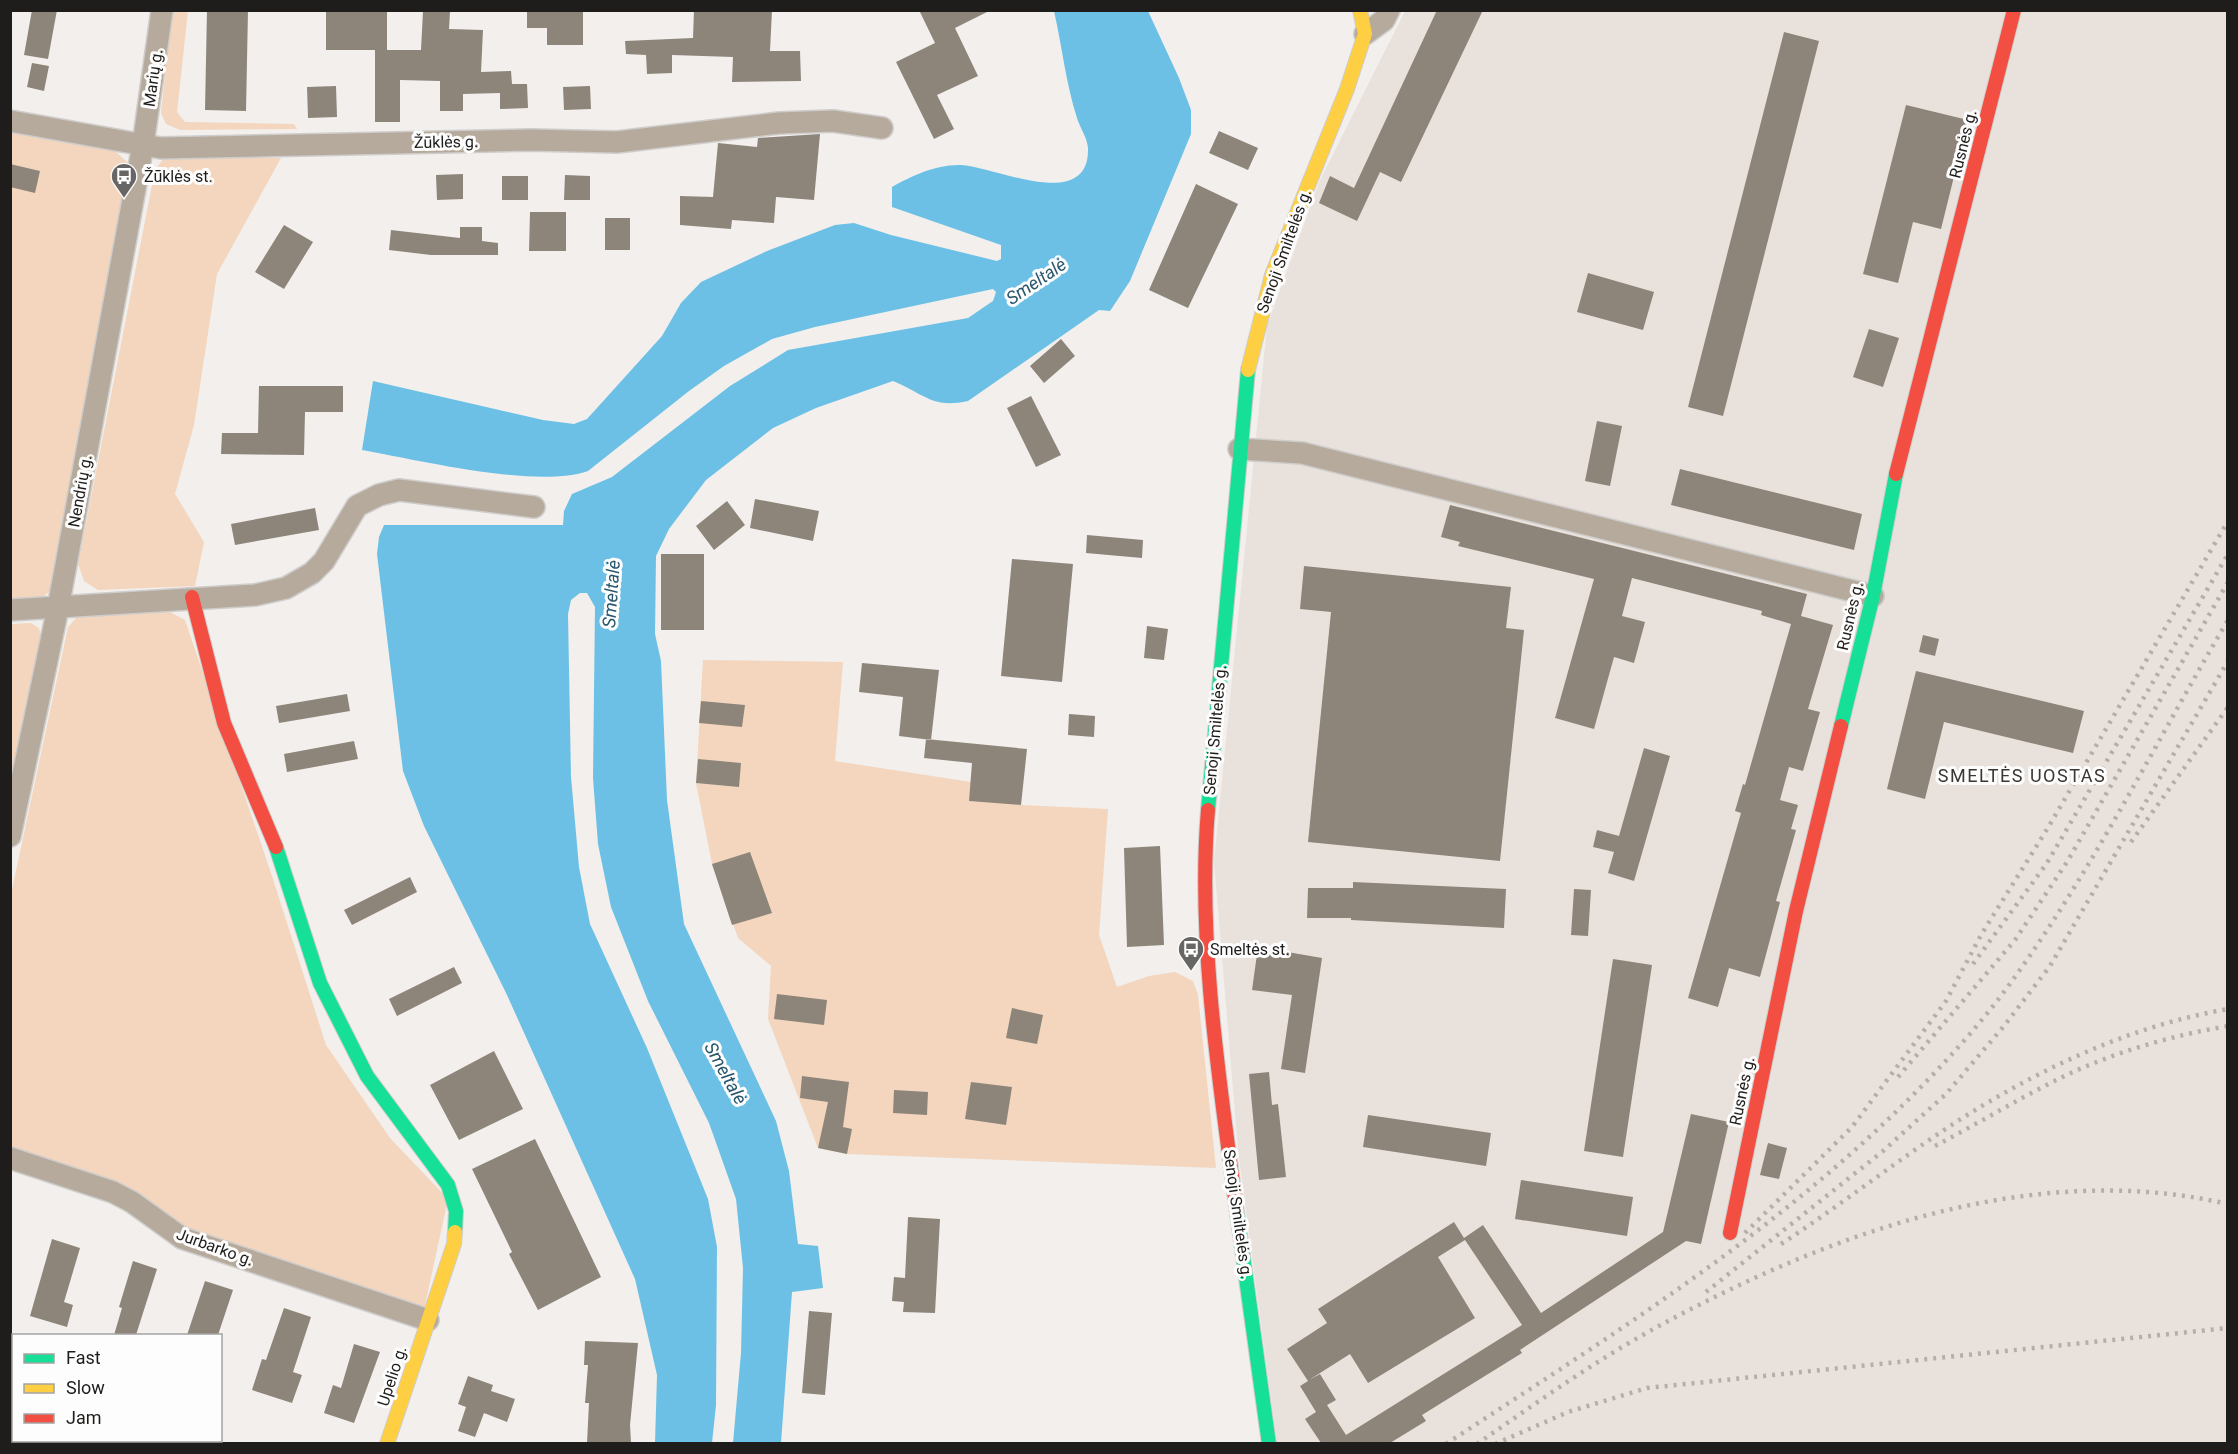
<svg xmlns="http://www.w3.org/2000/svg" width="2238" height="1454" font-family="Roboto,sans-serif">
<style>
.built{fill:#e9e2dc}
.green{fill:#f3d6bd}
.water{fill:#6cc0e5}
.building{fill:#8d857a;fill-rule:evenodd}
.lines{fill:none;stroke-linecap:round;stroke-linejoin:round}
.street-casing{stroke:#cfcdcc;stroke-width:24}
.fast-casing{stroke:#cfcdcc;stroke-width:16}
.slow-casing{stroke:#cfcdcc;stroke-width:16}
.jam-casing{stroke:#cfcdcc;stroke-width:16}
.street{stroke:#b6aa9c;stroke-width:21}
.fast{stroke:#16e098;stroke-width:14}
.slow{stroke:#ffcf43;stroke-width:14}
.jam{stroke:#f24e42;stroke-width:14}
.rail{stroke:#b6afa9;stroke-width:4.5;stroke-dasharray:3 6;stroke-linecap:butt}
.labels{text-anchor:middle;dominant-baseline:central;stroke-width:6;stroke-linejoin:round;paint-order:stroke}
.street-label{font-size:16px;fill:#1e1d1b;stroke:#fefdfd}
.poi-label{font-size:16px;fill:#1e1d1b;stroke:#fefdfd;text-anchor:start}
.water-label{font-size:18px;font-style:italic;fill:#26556c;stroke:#fefdfd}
.neighbourhood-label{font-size:18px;letter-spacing:1.5px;fill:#3a3633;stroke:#fefdfd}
</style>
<rect width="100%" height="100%" fill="#f2efed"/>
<!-- built -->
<path class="built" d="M1405 11H2227V1443L1277 1444 1238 1150 1214 861 1267 326 1320 180Z"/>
<!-- green -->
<path class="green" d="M172 11H188L177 112 185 122 294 124 297 129 180 130 166 124 161 113Z
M10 130 113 149 128 163V180L50 591 41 598 11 599Z
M178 156 281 158 217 274 194 425 175 494 204 542 195 586 98 590 84 581 78 564 155 170 164 158Z
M168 611 185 620 272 876 326 1045 390 1138 448 1199 424 1310 179 1227 11 1151V894L68 627 77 617Z
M31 623 39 628 41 635 11 785V624Z
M703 660 843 662 835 761 971 782 1021 805 1108 809 1099 935 1117 987 1149 976 1175 972 1193 981 1198 995 1216 1168 847 1154 818 1148 768 1019 771 966 738 938 712 864 696 783Z"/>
<!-- water -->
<path class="water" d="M1054 11H1148L1179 78 1191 110V134L1130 281 1110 311 1099 310 968 401C932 409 925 394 893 381L816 408 773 428 706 480 669 529 656 556 655 634 661 661 667 800 684 924 776 1121 789 1171 798 1244 818 1246 823 1288 792 1292 781 1443H733L741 1353 743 1268 736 1199 709 1123 648 1001 611 907 598 844 593 778 595 607 587 593H580L571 600 568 614 571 777 579 867 590 924 647 1048 708 1199 717 1247 716 1405 712 1443H655L657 1375 635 1279 507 995 424 826 403 771 377 554 379 537 384 525H563L564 511 572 494 612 477 730 386 788 350 968 318 993 301 996 292 993 289 815 327 772 339 724 366 689 391 588 471C536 489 419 460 362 450L373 381 543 420 574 424 587 419 662 336 681 303 701 282 767 251 835 225 854 223 891 235 997 261 1001 259V245L892 207V187C911 176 937 164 961 165 993 166 1090 214 1088 148 1087 137 1080 128 1077 118 1066 84 1062 46 1054 11Z"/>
<!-- building -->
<path class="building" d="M32 10H57L48 59 24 55Z
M207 10H248L246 111 205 110Z
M326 10H387V50H421L423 11 450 12 449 29 483 30 481 72 511 71 512 84H527L528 108 500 109V93L463 94V111H440V81L400 80V122H375V50H326Z
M527 10H583V45H547V28H527Z
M694 10H772L770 51H800L801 81 732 82 733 57 672 55V73L647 74 646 55 626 54 625 41 693 38Z
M919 10H991L955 28 978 76 937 95 954 129 934 139 896 62 935 43Z
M1437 10H1483L1401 182 1380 172 1357 221 1319 203 1330 176 1354 188Z
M1784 32 1819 41 1723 416 1688 407Z
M32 63 49 66 44 91 27 87Z
M336 86 337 117 308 118 307 87Z
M590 86 591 109 564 110 563 87Z
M1906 105 1968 120 1941 229 1913 222 1898 283 1863 274Z
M1219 131 1258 148 1248 170 1209 153Z
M820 134 814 200 776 197 774 223 732 220 731 229 680 225V196L713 197 718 143 757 147 758 138Z
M10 164 40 171 35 193 10 187Z
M463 174V199L437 200 436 175Z
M565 175 590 176V200H564Z
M502 176H528V200H502Z
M1196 184 1238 204 1188 308 1149 290Z
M530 212H566V251H529Z
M605 218H630V250H605Z
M284 225 313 242 284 289 255 272Z
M460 227H482V241L498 243V255H431L389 250 391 230 460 238Z
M1588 273 1654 292 1643 330 1577 312Z
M1869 329 1899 338 1883 387 1853 377Z
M1061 339 1075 356 1044 383 1030 366Z
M259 386H343V412H305L304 455 221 454 222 433H258Z
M1031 396 1061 455 1036 467 1007 408Z
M1597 421 1622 426 1610 486 1585 481Z
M1680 469 1862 514 1854 550 1671 505Z
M755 499 819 511 813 541 750 528Z
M727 501 745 525 714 550 696 526Z
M1450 505 1807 594 1801 616 1833 625 1808 709 1820 712 1803 771 1789 767 1780 800 1798 805 1791 829 1796 830 1776 901 1780 902 1760 977 1729 968 1718 1007 1688 998 1741 813 1735 811 1743 784 1745 785 1791 624 1761 615 1762 611 1632 578 1622 616 1645 622 1634 663 1614 657 1594 729 1555 718 1594 579 1458 546 1460 542 1441 537Z
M315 508 319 530 235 545 231 524Z
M1087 535 1143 540 1142 558 1086 553Z
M661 554H704V630H661Z
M1012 559 1073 564 1062 682 1001 676Z
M1304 566 1511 587 1506 628 1524 630 1500 861 1308 842 1331 612 1300 609Z
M1147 626 1168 629 1164 660 1144 658Z
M1923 635 1939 639 1935 656 1919 652Z
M862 663 939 670 931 740 899 736 903 697 859 692Z
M1916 671 2084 711 2073 753 1944 722 1925 799 1887 789Z
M347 694 350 711 279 723 276 706Z
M701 701 745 705 742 727 699 723Z
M1069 714 1095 716 1094 737 1068 735Z
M926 739 1027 749 1021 805 969 801 972 763 924 758Z
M354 741 358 759 287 772 284 754Z
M1644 748 1670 756 1634 881 1608 873 1614 852 1593 847 1597 830 1619 836Z
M698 759 741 763 739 787 696 783Z
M1160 846 1164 945 1127 947 1124 848Z
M750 852 772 913 732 925 712 864Z
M410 877 417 892 352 925 344 910Z
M1353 882 1506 889 1504 928 1351 920V918H1307L1308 888H1353Z
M1574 889 1591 890 1588 936 1571 935Z
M1258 947 1322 958 1305 1073 1281 1069 1292 995 1252 990Z
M1613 959 1652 965 1623 1157 1584 1151Z
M454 967 462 983 397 1016 389 999Z
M777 994 827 1000 824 1025 774 1019Z
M1012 1008 1043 1015 1037 1044 1006 1038Z
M494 1051 523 1109 459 1140 430 1085Z
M1269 1072 1272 1105 1278 1104 1286 1177 1259 1180 1249 1074Z
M802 1076 849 1082 843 1127 852 1129 847 1154 818 1148 828 1102 800 1098Z
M971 1082 1012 1087 1006 1125 965 1119Z
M894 1090 928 1092 927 1115 893 1113Z
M1691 1114 1729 1122 1701 1244 1686 1241 1520 1350 1522 1353 1422 1415 1426 1421 1390 1443H1321L1305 1419 1316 1412 1300 1386 1308 1381 1287 1349 1327 1323 1318 1309 1454 1222 1464 1238 1483 1225 1541 1313 1663 1232ZM1465 1240 1522 1325 1346 1435 1327 1405 1336 1400 1320 1374 1309 1380 1350 1354 1368 1383 1475 1318 1438 1257Z
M1368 1115 1491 1133 1486 1166 1363 1147Z
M535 1139 601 1277 538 1310 509 1254 512 1252 472 1169Z
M1768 1143 1787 1148 1779 1179 1760 1175Z
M1521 1180 1633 1197 1627 1236 1515 1219Z
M908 1217 940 1219 935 1313 903 1312 904 1302 892 1301 894 1277 905 1278Z
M52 1239 80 1248 64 1302 73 1305 67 1327 30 1316Z
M133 1261 157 1269 136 1335H114L122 1308 119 1307Z
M205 1281 233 1290 218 1335H187Z
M284 1308 311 1317 293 1372 302 1375 292 1403 252 1390 262 1359 266 1360Z
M809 1311 832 1313 825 1395 802 1393Z
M585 1341 638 1343 630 1425 631 1443H587L589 1403H585L588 1365H584Z
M354 1344 380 1352 354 1423 324 1413 333 1385 341 1388Z
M468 1376 493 1385 491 1391 515 1399 507 1422 484 1413 475 1437 458 1431 466 1407 458 1404Z"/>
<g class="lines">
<!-- street casing -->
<g class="street-casing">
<path id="street" d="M1365 34 1384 20 1389 10
M10 121 161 148 531 140 617 142 779 123 833 121 882 128
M1239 449 1302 453 1873 596
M10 610 255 595 286 588 312 573 324 561 357 506 379 495 399 490 534 507
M10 836 58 608 143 145 162 10
M10 1158 113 1192 132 1202 182 1238 428 1320"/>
</g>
<!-- fast casing -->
<g class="fast-casing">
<path id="fast" d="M1841 726 1873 596 1896 474
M1208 810 1248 370
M276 847 320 983 367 1076 448 1185 456 1211 455 1232
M1237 1213 1269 1444"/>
</g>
<!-- slow casing -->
<g class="slow-casing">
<path id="slow" d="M1248 370 1272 275 1347 89 1365 34 1360 10
M387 1444 454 1244 455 1232"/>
</g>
<!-- jam casing -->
<g class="jam-casing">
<path id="jam" d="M1896 474 2014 10
M192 597 224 723 276 847
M1208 810C1197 938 1220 1086 1237 1213
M1730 1233 1796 911 1841 726"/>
</g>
<!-- street -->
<use href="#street" class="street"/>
<!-- fast -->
<use href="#fast" class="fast"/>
<!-- slow -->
<use href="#slow" class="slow"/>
<!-- jam -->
<use href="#jam" class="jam"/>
<!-- rail -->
<path class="rail" d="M2131 842 2228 707
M1973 964 2047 863 2228 554
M1898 1077 2015 940 2067 862 2228 582
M1935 1146C1981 1122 2026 1094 2073 1072 2122 1050 2175 1035 2228 1026
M1745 1233 1852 1127 1946 1001 1981 935 2049 826 2228 521
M1781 1244C1855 1196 1923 1139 1999 1096 2070 1055 2147 1023 2228 1009
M1706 1292 1883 1151 1946 1094 2004 1026 2050 966 2228 661
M1446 1444C1609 1337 1773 1235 1911 1097 1949 1059 1986 1018 2017 974 2097 862 2158 738 2228 620
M1477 1444C1532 1406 1589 1365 1648 1332 1820 1237 2027 1158 2228 1204
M1495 1444 1568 1412 1647 1388 2228 1328"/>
</g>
<!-- icons -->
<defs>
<g id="bus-pin" transform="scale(1.35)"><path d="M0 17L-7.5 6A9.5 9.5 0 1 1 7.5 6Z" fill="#686664" stroke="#fefdfd"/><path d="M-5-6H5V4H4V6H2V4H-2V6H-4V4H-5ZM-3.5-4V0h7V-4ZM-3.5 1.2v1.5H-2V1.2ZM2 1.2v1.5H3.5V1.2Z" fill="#fff"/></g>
</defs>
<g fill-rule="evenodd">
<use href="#bus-pin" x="124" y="176"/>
<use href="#bus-pin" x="1191" y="949"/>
</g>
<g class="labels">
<!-- street labels -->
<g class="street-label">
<text transform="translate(153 78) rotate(-82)">Marių g.</text>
<text transform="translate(446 142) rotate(-1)">Žūklės g.</text>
<text transform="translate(1963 144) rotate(-76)">Rusnės g.</text>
<text transform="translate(1284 251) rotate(-70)">Senoji Smiltelės g.</text>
<text transform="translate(80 491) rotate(-80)">Nendrių g.</text>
<text transform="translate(1850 616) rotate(-77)">Rusnės g.</text>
<text transform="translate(1215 730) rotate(-85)">Senoji Smiltelės g.</text>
<text transform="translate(1742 1091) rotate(-78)">Rusnės g.</text>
<text transform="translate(1238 1214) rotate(82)">Senoji Smiltelės g.</text>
<text transform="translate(215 1247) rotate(20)">Jurbarko g.</text>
<text transform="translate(392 1376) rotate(-72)">Upelio g.</text>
</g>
<!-- poi labels -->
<g class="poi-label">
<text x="144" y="176">Žūklės st.</text>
<text x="1210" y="949">Smeltės st.</text>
</g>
<!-- water labels -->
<g class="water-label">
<text transform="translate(1036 281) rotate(-34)">Smeltalė</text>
<text transform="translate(611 594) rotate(-86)">Smeltalė</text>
<text transform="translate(726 1073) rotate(61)">Smeltalė</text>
</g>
<!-- neighbourhood labels -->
<g class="neighbourhood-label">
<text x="2022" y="775">SMELTĖS UOSTAS</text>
</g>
</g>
<!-- border -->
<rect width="2238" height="1454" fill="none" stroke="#1e1d1b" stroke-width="24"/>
<!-- legend -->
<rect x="12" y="1334" width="210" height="108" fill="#fefdfd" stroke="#a4a3a3" stroke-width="1.5"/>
<rect x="24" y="1354" width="30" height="9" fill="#16e098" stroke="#a4a3a3" stroke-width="1.5"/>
<text x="66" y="1364" font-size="18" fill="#1e1d1b">Fast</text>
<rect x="24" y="1384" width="30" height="9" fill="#ffcf43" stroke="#a4a3a3" stroke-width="1.5"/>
<text x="66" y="1394" font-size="18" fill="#1e1d1b">Slow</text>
<rect x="24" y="1414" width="30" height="9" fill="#f24e42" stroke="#a4a3a3" stroke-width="1.5"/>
<text x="66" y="1424" font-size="18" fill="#1e1d1b">Jam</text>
</svg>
